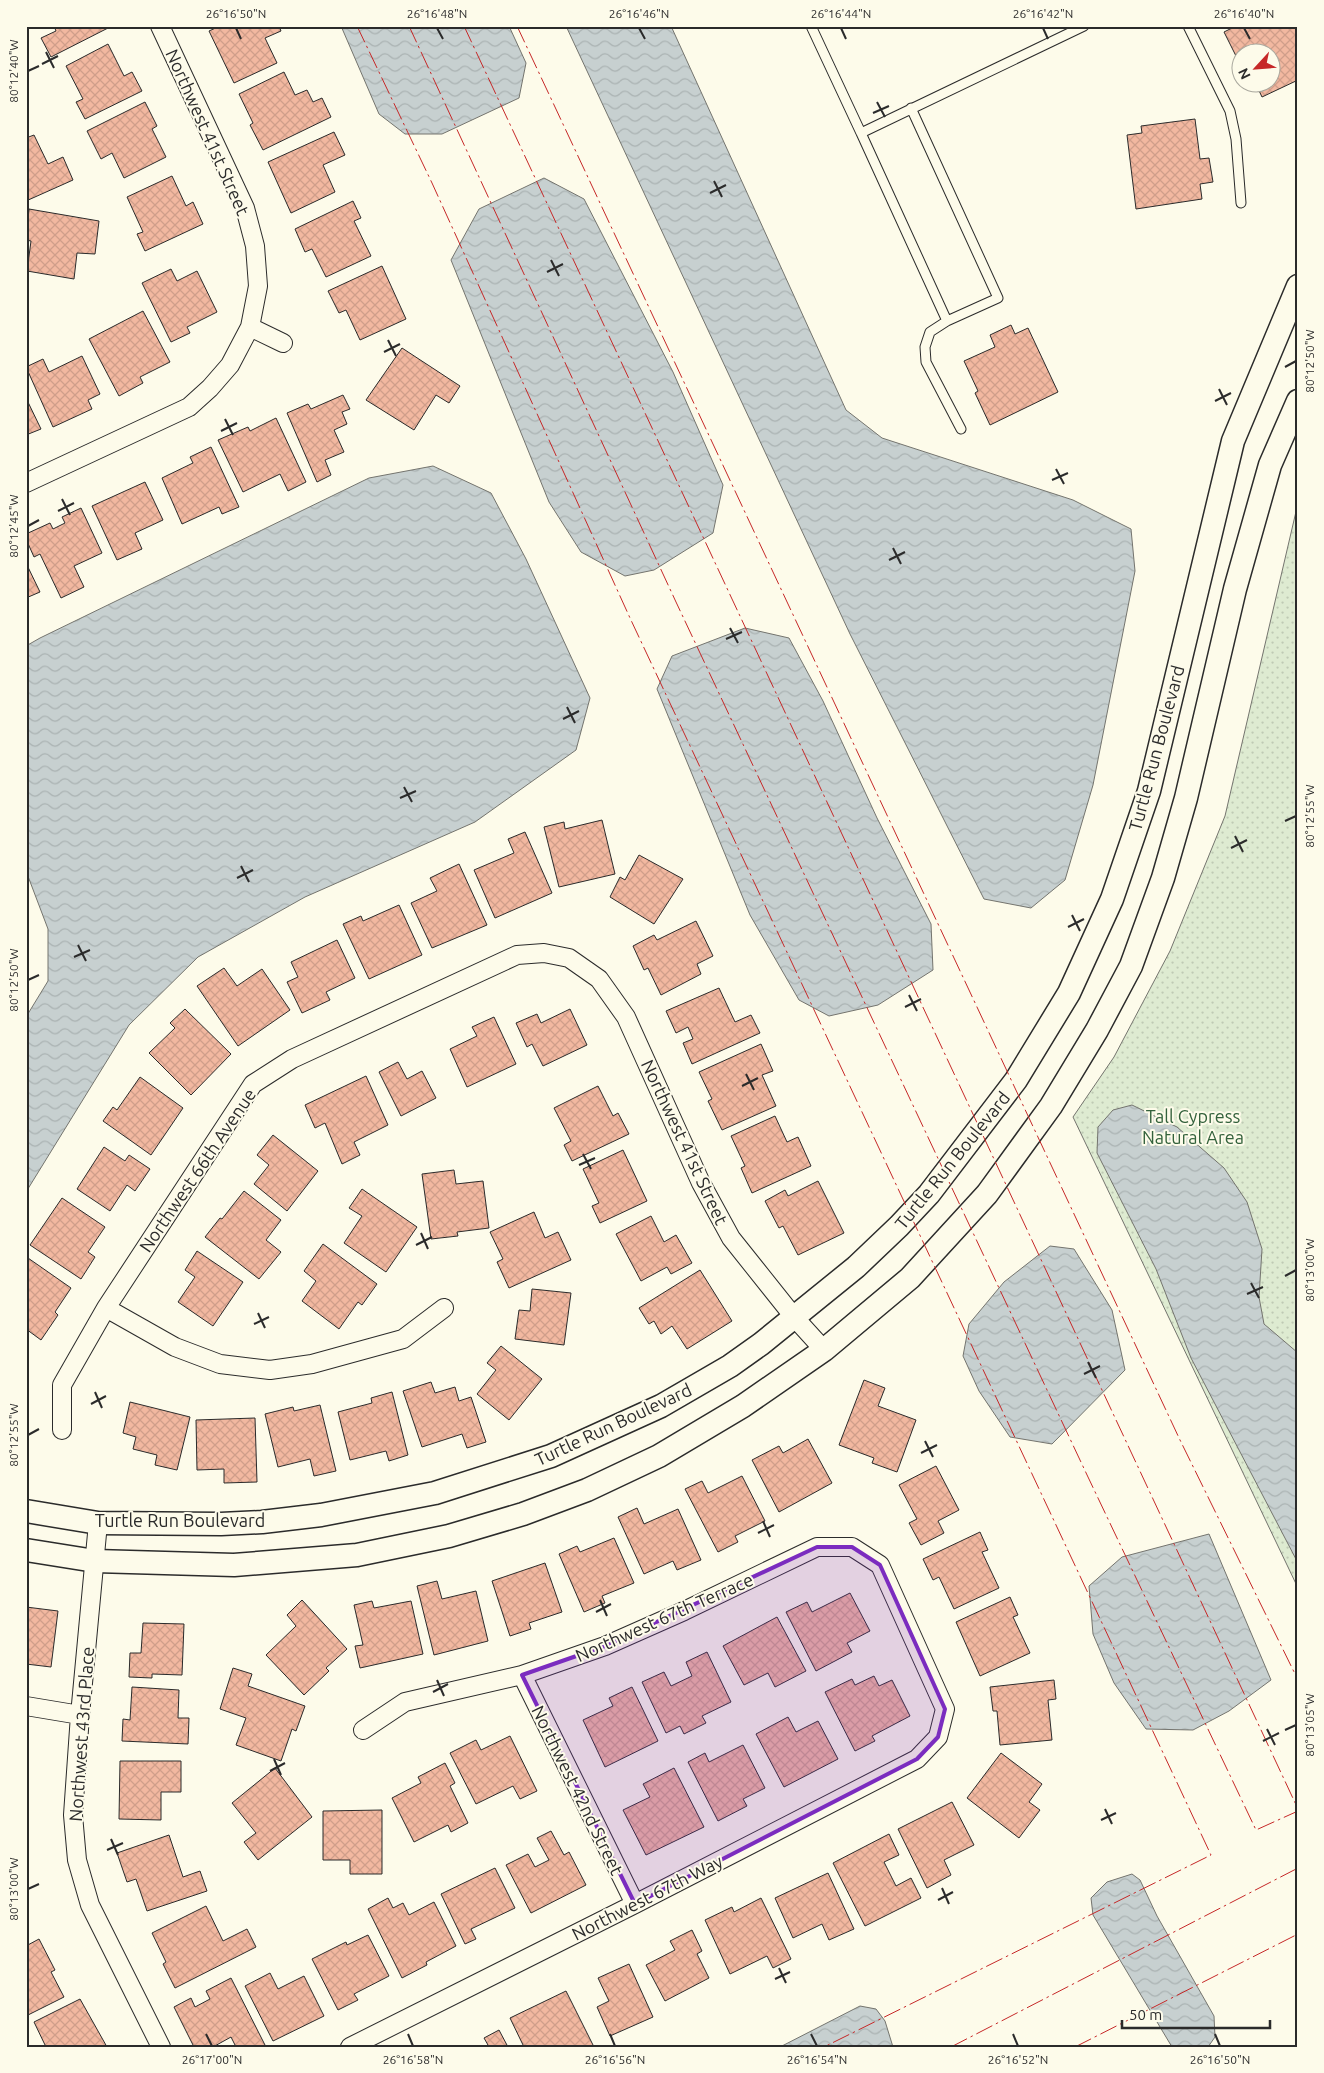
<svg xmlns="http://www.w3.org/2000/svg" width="1324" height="2073" font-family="Ubuntu,sans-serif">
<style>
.park{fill:url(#park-dots);stroke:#74746e}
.water{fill:url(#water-waves);stroke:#74746e}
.building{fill:url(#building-cross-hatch);stroke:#2b2b2b}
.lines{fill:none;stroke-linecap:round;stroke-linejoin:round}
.service-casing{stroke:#2b2b2b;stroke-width:11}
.minor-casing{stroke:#2b2b2b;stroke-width:20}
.tertiary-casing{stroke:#2b2b2b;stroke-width:25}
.service{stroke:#fdfbea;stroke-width:9}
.minor{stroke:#fdfbea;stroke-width:18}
.tertiary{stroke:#fdfbea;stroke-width:22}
.power{stroke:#c62828;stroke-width:1;stroke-dasharray:18 4 2.5 4;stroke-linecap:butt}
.marked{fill:#7b2cbf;fill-opacity:0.2;stroke:#7b2cbf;stroke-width:4;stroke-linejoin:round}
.ticks{fill:none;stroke:#2b2b2b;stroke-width:2}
.labels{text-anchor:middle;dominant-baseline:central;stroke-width:4;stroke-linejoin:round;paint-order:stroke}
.street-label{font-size:18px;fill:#2b2b2b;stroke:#fdfbea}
.park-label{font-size:18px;fill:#34623c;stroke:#fdfbea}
.neatline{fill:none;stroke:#2b2b2b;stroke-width:2}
.ticks-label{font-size:12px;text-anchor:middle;fill:#2b2b2b}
</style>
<defs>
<pattern id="park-dots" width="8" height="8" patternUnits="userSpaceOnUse" patternTransform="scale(1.25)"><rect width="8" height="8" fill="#deebd1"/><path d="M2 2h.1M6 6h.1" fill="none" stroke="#bfcab4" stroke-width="1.8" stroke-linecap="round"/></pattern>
<pattern id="water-waves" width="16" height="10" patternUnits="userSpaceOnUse" patternTransform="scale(1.25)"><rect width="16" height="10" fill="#c7d0d0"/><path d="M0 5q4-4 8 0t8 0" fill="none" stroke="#abb3b3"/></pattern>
<pattern id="building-cross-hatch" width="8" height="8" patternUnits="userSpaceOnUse" patternTransform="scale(1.25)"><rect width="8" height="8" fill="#f2b8a0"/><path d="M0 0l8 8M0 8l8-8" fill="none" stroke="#d09e8a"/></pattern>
</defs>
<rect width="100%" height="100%" fill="#fdfbea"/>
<!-- park -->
<path class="park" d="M1298 503V1588L1073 1117 1114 1057 1170 951 1225 816Z"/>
<!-- water -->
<path class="water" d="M341 26H509L526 63 519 98 442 134H405L379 114Z
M566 26H671L846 410 882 438 1073 500 1131 529 1135 571 1093 785 1065 880 1031 908 984 899 850 634Z
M544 178 584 199 673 372 723 485 713 533 654 570 625 576 581 552 549 502 451 260 479 209Z
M433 466 491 493 526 559 590 698 576 750 475 822 305 897 198 957 129 1025 26 1192V1017L48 981V929L26 871V646L40 638 369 478Z
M745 628 789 638 823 701 877 818 931 924 933 970 878 1005 829 1016 799 1000 750 915 657 689 672 656Z
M1132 1105 1177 1127 1224 1168 1247 1202 1262 1249 1259 1297 1264 1324 1298 1353V1563L1191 1358 1156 1269 1097 1153 1098 1127 1113 1110Z
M1050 1246 1074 1249 1112 1310 1125 1370 1052 1444 1010 1437 979 1391 963 1356 969 1324 1004 1282Z
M1209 1534 1271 1680 1229 1711 1193 1730 1146 1729 1114 1683 1093 1634 1089 1586 1122 1557Z
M1132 1874 1140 1880 1157 1916 1214 2016 1215 2037 1208 2047H1172L1093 1915 1091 1898 1107 1882Z
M860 2006 876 2009 885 2021 893 2047H780Z"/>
<!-- building -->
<path class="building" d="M54 26H110V27L51 57 41 38 56 31Z
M220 26H279L281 31 265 38 277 63 234 83 209 31Z
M1236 26H1298V80L1262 97 1255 82H1272V52H1242L1241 66 1224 32Z
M108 44 124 76 132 72 142 91 85 119 76 102 83 99 66 66Z
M284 72 295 95 307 90 313 102 322 98 331 117 263 150 250 125 253 123 239 94Z
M145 102 157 126 152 129 166 157 124 178 112 153 101 159 87 131Z
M1195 119 1200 159 1209 158 1213 182 1200 184 1202 199 1136 209 1127 135 1142 133 1141 126Z
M334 132 345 155 323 165 335 192 291 213 268 162Z
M34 135 48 164 63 157 73 180 26 201V138Z
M172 176 186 206 193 202 203 224 145 251 137 234 143 232 127 197Z
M353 201 361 218 354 221 371 256 326 277 312 249 305 252 295 229Z
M29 209 99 221 95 254 77 253 74 279 27 271 31 241 26 240Z
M382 266 406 319 360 340 346 310 339 313 328 291Z
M171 269 177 281 197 271 217 312 187 327 190 333 171 342 142 283Z
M143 311 170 362 140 377 143 383 119 396 89 339Z
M1011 325 1015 334 1028 328 1058 392 990 425 975 393 978 391 964 361 995 347 990 335Z
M402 348 460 386 449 403 436 395 414 430 366 400Z
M82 356 100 394 88 400 92 409 53 427 26 367 43 359 49 372Z
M343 395 350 409 342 412 347 424 334 430 344 452 325 460 331 475 317 482 287 413 308 404 311 409Z
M26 398 41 429 26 435Z
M276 418 306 482 288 491 280 474 243 492 218 440 248 427 250 431Z
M211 447 239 507 222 514 219 507 182 524 162 478 193 463 190 457Z
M145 482 163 520 135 533 142 549 117 560 92 506Z
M81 508 102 553 74 566 84 587 61 598 40 554 34 557 26 539V534L50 523 53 529 65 523 62 517Z
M26 563 40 592 26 598Z
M602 820 615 874 559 887 544 827 564 822 565 829Z
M525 832 552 893 495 918 474 870 514 853 508 839Z
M639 855 683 879 654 924 610 897 620 877 625 880Z
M459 864 487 925 432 948 411 903 437 891 430 878Z
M399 905 422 955 369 979 343 924 361 916 363 921Z
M696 921 713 956 697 964 701 974 661 995 648 968 644 970 633 946 654 935 657 940Z
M337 940 355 978 326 992 330 1000 302 1013 287 982 298 977 291 962Z
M224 968 237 986 262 969 290 1010 238 1046 197 986Z
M719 988 735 1022 751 1015 760 1033 692 1064 683 1043 693 1039 688 1027 676 1033 666 1011Z
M185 1009 231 1054 191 1095 149 1053 175 1028 170 1023Z
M570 1009 587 1045 543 1066 532 1044 527 1047 516 1023 537 1014 541 1023Z
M494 1017 516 1064 467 1087 450 1049 477 1036 472 1027Z
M761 1044 773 1071 762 1075 776 1106 722 1130 708 1101 712 1099 699 1072Z
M398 1062 407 1079 422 1071 436 1098 401 1116 379 1072Z
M366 1076 388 1125 354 1142 360 1155 342 1164 325 1123 315 1128 305 1105Z
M140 1077 183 1108 151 1155 103 1121 113 1107 117 1110Z
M598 1086 613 1116 618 1113 629 1134 572 1161 564 1145 571 1141 554 1108Z
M775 1116 787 1142 798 1137 811 1166 752 1193 741 1168 745 1166 731 1136Z
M273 1135 318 1171 287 1211 254 1184 269 1165 257 1155Z
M104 1147 125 1161 129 1155 150 1169 135 1191 127 1185 110 1211 77 1189Z
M623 1150 647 1201 600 1223 592 1206 599 1203 583 1169Z
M454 1170 456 1184 483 1181 489 1228 457 1232 458 1236 431 1239 422 1174Z
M818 1181 844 1233 798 1255 783 1226 779 1228 765 1201 785 1190 788 1196Z
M362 1189 417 1227 386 1272 344 1243 362 1216 349 1208Z
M244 1191 281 1220 266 1240 281 1252 259 1279 205 1237 220 1218 222 1219Z
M62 1198 105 1227 88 1252 95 1257 81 1279 30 1245Z
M534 1212 545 1238 558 1232 571 1260 509 1288 497 1262 503 1259 490 1232Z
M651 1216 664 1242 676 1235 692 1263 671 1274 667 1267 641 1281 616 1234Z
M323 1244 377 1284 362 1305 358 1302 339 1329 302 1301 316 1281 304 1271Z
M197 1251 243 1282 213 1326 178 1302 195 1277 185 1270Z
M28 1258 71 1288 55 1312 58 1315 41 1340 26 1329V1261Z
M700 1270 732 1321 687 1349 672 1326 661 1334 654 1321 649 1324 639 1308Z
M532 1289 571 1293 564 1345 515 1339 519 1310 530 1311Z
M501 1346 542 1379 509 1420 477 1394 496 1370 487 1363Z
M864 1380 885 1388 878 1406 916 1420 897 1472 872 1463 874 1458 839 1445Z
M431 1382 435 1393 455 1387 459 1401 471 1397 486 1442 467 1448 462 1434 422 1447 403 1391Z
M392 1392 408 1455 389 1461 386 1451 350 1460 338 1412 372 1403 371 1398Z
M130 1402 190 1417 177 1470 155 1465 157 1455 133 1449 136 1437 123 1433Z
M320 1405 336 1471 314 1476 310 1459 278 1467 265 1414 293 1407 294 1411Z
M255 1418 257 1482 224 1483V1469L197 1470 196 1420Z
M808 1439 832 1483 779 1512 752 1460 779 1446 783 1453Z
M936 1466 959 1510 938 1521 944 1533 921 1545 909 1523 917 1519 899 1485Z
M742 1476 765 1521 735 1536 738 1542 718 1552 685 1489 702 1481 708 1493Z
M637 1508 644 1524 678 1509 701 1560 677 1570 673 1561 644 1574 618 1517Z
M980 1532 988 1550 982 1552 999 1588 954 1609 939 1577 933 1580 923 1559Z
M614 1538 634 1583 602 1596 605 1603 584 1612 559 1554 577 1546 580 1552Z
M545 1563 562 1612 529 1623 531 1629 510 1636 492 1581Z
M437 1581 442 1599 476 1591 488 1641 434 1655 417 1586Z
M850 1593 870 1631 847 1643 852 1652 816 1671 786 1612 807 1602 812 1612Z
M1010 1597 1018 1615 1013 1617 1030 1653 980 1676 956 1622Z
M302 1600 347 1649 326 1668 329 1671 304 1695 266 1655 296 1626 287 1615Z
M372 1601 374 1608 411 1601 423 1654 360 1668 355 1646 363 1645 354 1605Z
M26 1607 58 1611 51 1667 26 1664Z
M777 1617 806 1671 775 1687 768 1673 744 1685 723 1646Z
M143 1623 184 1624 182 1675 152 1674V1678L129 1677 130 1653H141Z
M707 1652 731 1702 702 1716 706 1723 684 1734 680 1726 666 1733 642 1682 664 1672 671 1686 692 1676 686 1662Z
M233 1668 252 1674 248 1686 305 1706 296 1731 292 1729 281 1761 236 1745 246 1718 220 1709Z
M874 1676 879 1686 892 1680 910 1716 872 1736 875 1741 855 1751 825 1692 852 1679 855 1685Z
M1054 1680 1056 1699 1048 1700 1052 1740 1000 1745 997 1711H993L990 1687Z
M132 1687 179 1690 178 1718H189L188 1744 122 1741 123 1719 130 1720Z
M632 1687 658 1741 605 1767 583 1720 613 1706 609 1698Z
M788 1717 796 1732 818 1721 838 1759 784 1787 756 1734Z
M510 1736 537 1791 520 1799 513 1786 476 1804 450 1753 476 1740 481 1750Z
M743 1745 765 1788 743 1799 747 1806 718 1821 688 1762 705 1753 709 1762Z
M1001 1753 1042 1784 1029 1802 1040 1810 1019 1838 967 1798Z
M120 1761H181V1792H161V1820L119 1819Z
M445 1763 455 1783 450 1786 468 1823 451 1832 448 1825 414 1842 392 1798 421 1783 418 1777Z
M275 1768 312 1817 258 1860 244 1842 256 1833 232 1803Z
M674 1768 704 1827 646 1855 623 1810 650 1797 643 1784Z
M952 1802 974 1845 944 1860 951 1875 927 1888 898 1829Z
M382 1810V1874H350V1860H323V1811Z
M551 1831 564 1855 569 1852 586 1885 531 1913 506 1865 528 1854 535 1867 549 1860 537 1838Z
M889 1834 899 1855 884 1862 896 1886 911 1878 921 1898 865 1926 833 1863Z
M169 1835 183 1877 200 1871 207 1891 147 1911 136 1879 127 1882 117 1853Z
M495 1868 515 1908 471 1929 476 1939 465 1944 441 1894Z
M828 1873 854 1929 829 1940 822 1924 793 1938 775 1898Z
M388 1898 393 1908 403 1903 409 1915 434 1902 456 1946 426 1962 427 1965 402 1978 368 1909Z
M761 1898 791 1959 773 1968 767 1956 730 1974 705 1920 732 1907 734 1912Z
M206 1906 223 1941 247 1929 256 1947 175 1988 163 1964 166 1962 152 1933Z
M692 1930 702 1951 697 1954 709 1978 665 2001 646 1965 675 1950 670 1941Z
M368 1935 389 1976 354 1994 358 2000 338 2010 312 1959 346 1942 347 1945Z
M39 1939 55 1970 51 1972 64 1997 26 2016V1946Z
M629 1964 653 2017 610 2036 597 2007 609 2001 598 1978Z
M270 1973 278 1989 304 1976 324 2016 273 2041 245 1986Z
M231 1978 266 2047H236L231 2037 213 2047H194L174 2007 191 1998 195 2007 210 1999 206 1991Z
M566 1991 594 2047H524L510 2018Z
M80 1999 107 2047H46L34 2022Z
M499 2030 508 2047H484L488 2045 484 2038Z"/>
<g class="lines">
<!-- service casing -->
<g class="service-casing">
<path id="service" d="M811 26 861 133 1084 26
M1188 26 1230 111 1236 139 1241 203
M911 108 998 298 947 321 930 332 925 347 926 362 961 429
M861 133 947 321"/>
</g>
<!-- minor casing -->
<g class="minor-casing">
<path id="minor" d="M250 327 283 343
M26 483 189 407 210 388 230 365 250 327 258 286 255 246 245 208 160 26
M106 1308 175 1347 220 1364 270 1370 312 1364 403 1339 444 1308
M62 1430V1385L106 1308 253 1084 292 1059 517 955 544 953 569 958 599 979 626 1017 701 1183 731 1238 794 1317 824 1350
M98 1523 80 1715 73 1815 77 1860 90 1905 161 2047
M522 1675 635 1904
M26 1706 80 1715
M350 2047 635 1904 917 1759 938 1737 945 1709 880 1565 852 1547H817L684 1611 605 1646 522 1675 405 1702 363 1730"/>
</g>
<!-- tertiary casing -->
<g class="tertiary-casing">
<path id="tertiary" d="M26 1511 98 1523 221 1524 262 1522 321 1515 435 1493 551 1456 661 1406 730 1366 761 1344 856 1267 899 1226 929 1194 1016 1080 1069 993 1112 899 1149 791 1233 441 1298 286
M26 1550 95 1561 234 1565 357 1555 449 1536 523 1514 587 1490 659 1456 743 1406 824 1350 910 1278 987 1194 1051 1106 1097 1030 1131 966 1163 878 1186 798 1235 589 1270 465 1298 401"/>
</g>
<!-- service -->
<use href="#service" class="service"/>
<!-- minor -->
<use href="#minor" class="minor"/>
<!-- tertiary -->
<use href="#tertiary" class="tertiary"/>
<!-- power -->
<path class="power" d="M357 26 432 183 630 618 1211 1855 824 2047
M409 26 676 602 1088 1477 1256 1830 1298 1811
M464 26 1298 1809
M517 26 1180 1440 1298 1680
M951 2047 1298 1868
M1075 2047 1298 1934"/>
</g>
<!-- marked area -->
<path class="marked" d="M817 1547H852L880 1565 945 1709 938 1737 917 1759 635 1904 522 1675 605 1646Z"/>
<!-- ticks -->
<path class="ticks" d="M236 28 241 39M437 28 443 39M639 28 645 39M841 28 846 39M1043 28 1048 39M1244 28 1250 39M46 52 54 68M42 64 58 56M28 71 39 66M877 102 885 117M873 113 889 106M714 181 722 197M710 193 726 185M551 260 559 276M547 272 563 264M388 340 396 356M384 352 400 344M1285 367 1296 361M1219 389 1227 405M1215 401 1231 393M225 419 233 435M221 431 237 423M1056 469 1064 484M1052 480 1068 473M62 499 70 515M58 511 74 503M28 526 39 520M893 548 901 564M889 560 905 552M730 628 738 643M726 639 742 632M567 707 575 723M563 719 579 711M404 787 412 802M400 798 416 791M1285 821 1296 816M1235 836 1243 852M1231 848 1247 840M241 866 249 882M237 878 253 870M1072 915 1080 931M1068 927 1084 919M78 945 86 961M74 957 90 950M28 980 39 975M909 995 917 1011M905 1007 921 999M746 1074 754 1090M742 1086 758 1078M583 1154 591 1169M579 1165 595 1158M421 1233 428 1249M416 1245 432 1237M1285 1276 1296 1270M1251 1283 1259 1298M1247 1294 1263 1287M258 1313 265 1328M254 1324 269 1317M1088 1362 1096 1378M1084 1374 1100 1366M95 1392 102 1408M91 1404 106 1396M28 1435 39 1429M925 1441 933 1457M921 1453 937 1445M763 1521 770 1537M758 1533 774 1525M600 1600 607 1616M596 1612 611 1604M437 1680 444 1696M433 1692 448 1684M1267 1729 1275 1745M1285 1730 1296 1725M1263 1741 1279 1733M274 1759 281 1775M270 1771 285 1763M1105 1809 1112 1824M1101 1820 1116 1813M111 1839 118 1855M107 1850 123 1843M942 1888 949 1904M28 1889 39 1884M938 1900 953 1892M779 1968 786 1983M775 1979 790 1972M206 2034 212 2046M408 2034 413 2046M610 2034 615 2046M811 2034 817 2046M1013 2034 1018 2046M1215 2034 1220 2046"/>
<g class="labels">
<!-- street labels -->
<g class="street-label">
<text transform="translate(208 132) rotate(66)">Northwest 41st Street</text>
<text transform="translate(1156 748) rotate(-75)">Turtle Run Boulevard</text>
<text transform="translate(685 1142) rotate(65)">Northwest 41st Street</text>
<text transform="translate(952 1160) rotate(-51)">Turtle Run Boulevard</text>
<text transform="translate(197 1170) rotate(-56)">Northwest 66th Avenue</text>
<text transform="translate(613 1424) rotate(-25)">Turtle Run Boulevard</text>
<text x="180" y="1520">Turtle Run Boulevard</text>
<text transform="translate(664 1617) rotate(-24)">Northwest 67th Terrace</text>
<text transform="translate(81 1734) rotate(-86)">Northwest 43rd Place</text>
<text transform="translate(578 1790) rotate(64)">Northwest 42nd Street</text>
<text transform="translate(647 1897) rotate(-27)">Northwest 67th Way</text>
</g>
<!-- park labels -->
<g class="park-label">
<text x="1193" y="1116">Tall Cypress<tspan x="1193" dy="21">Natural Area</tspan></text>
</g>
</g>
<!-- border -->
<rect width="1324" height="2073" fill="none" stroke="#fdfbea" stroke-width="55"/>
<!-- north arrow -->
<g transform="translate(1256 68) rotate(244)"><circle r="24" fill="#fdfbea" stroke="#a9a89e"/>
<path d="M0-4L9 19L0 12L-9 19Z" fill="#c62828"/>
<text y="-8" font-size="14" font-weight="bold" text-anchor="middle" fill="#2b2b2b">N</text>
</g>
<!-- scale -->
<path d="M1122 2020v8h148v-8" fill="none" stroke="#2b2b2b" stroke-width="2.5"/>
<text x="1129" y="2020" font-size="15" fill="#2b2b2b" stroke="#fdfbea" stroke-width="4" paint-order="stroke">50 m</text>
<rect x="28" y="28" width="1268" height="2018" class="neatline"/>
<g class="ticks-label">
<text x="236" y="18">26°16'50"N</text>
<text x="437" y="18">26°16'48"N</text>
<text x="639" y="18">26°16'46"N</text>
<text x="841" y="18">26°16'44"N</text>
<text x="1043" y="18">26°16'42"N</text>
<text x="1244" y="18">26°16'40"N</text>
<text transform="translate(14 71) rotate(-90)" y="4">80°12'40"W</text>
<text transform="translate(1310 361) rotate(-90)" y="4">80°12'50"W</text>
<text transform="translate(14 526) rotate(-90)" y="4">80°12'45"W</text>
<text transform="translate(1310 816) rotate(-90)" y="4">80°12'55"W</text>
<text transform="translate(14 980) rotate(-90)" y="4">80°12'50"W</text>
<text transform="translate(1310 1270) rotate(-90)" y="4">80°13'00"W</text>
<text transform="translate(14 1435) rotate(-90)" y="4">80°12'55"W</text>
<text transform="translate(1310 1725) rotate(-90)" y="4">80°13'05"W</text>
<text transform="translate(14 1889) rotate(-90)" y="4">80°13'00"W</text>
<text x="212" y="2064">26°17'00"N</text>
<text x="413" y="2064">26°16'58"N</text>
<text x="615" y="2064">26°16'56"N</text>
<text x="817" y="2064">26°16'54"N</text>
<text x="1018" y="2064">26°16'52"N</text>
<text x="1220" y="2064">26°16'50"N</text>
</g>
</svg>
